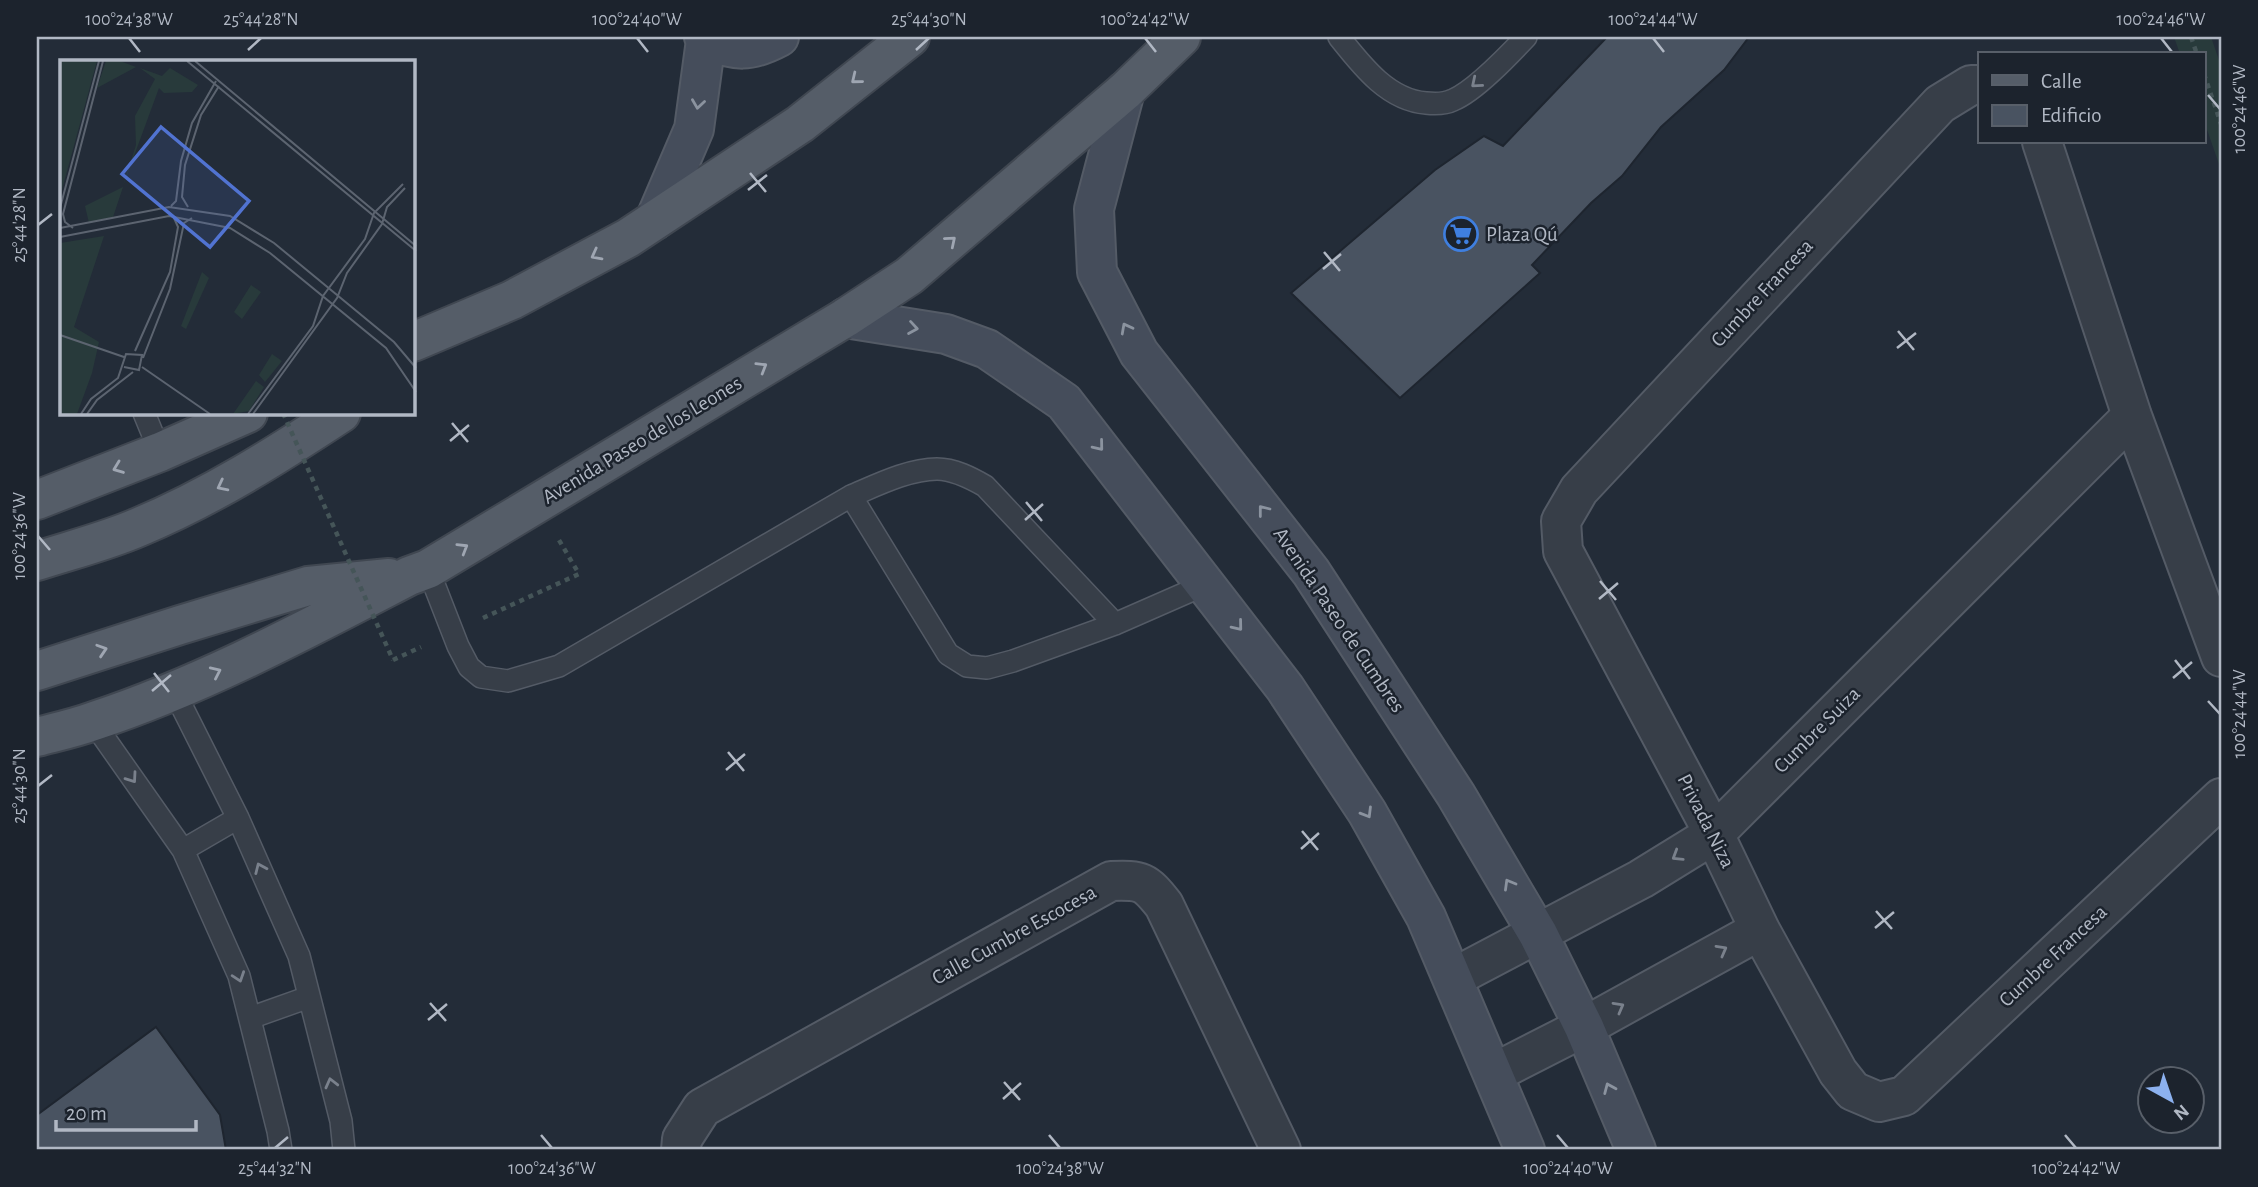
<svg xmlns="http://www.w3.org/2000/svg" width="2258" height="1187" font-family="'Alegreya Sans',sans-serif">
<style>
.green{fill:#283a3b}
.building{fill:#495361;stroke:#1e252f;stroke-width:2}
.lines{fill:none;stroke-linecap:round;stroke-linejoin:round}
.lane-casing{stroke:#545b66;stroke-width:24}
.street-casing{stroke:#545b66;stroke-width:42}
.secondary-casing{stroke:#545b66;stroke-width:42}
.primary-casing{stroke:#404751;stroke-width:42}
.path{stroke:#455558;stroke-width:4.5;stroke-dasharray:5 5;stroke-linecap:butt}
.lane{stroke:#373e48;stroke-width:21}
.street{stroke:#373e48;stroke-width:38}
.secondary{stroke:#454d5b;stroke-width:38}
.primary{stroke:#555d68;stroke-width:38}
.path-bridge{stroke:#455558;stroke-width:4.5;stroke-dasharray:5 5;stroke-linecap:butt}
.oneway{stroke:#9fa6b2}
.oneway2{stroke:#7a818c}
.oneway3{stroke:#8b939f}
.ticks{fill:none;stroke:#b1b8c4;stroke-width:2.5}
.labels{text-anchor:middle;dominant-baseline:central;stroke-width:5;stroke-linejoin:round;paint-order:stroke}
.poi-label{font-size:21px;fill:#b1b8c4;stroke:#1c232d;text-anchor:start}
.street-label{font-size:21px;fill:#b1b8c4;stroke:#1c232d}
.inset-road{fill:none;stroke:#5c6470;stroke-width:2}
.view{fill:#5173d1;fill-opacity:0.15;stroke:#5173d1;stroke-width:3.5}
.inset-edge{fill:none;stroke:#b1b8c4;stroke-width:3.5}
.neatline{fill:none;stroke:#b1b8c4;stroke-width:2.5}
.ticks-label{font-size:18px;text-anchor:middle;fill:#b1b8c4}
</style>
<rect width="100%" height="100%" fill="#232c38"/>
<!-- green -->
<path class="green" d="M2174 37H2211L2221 66V170L2204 121V54H2180Z"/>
<!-- building -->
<path class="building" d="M1607 37H1749L1724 70 1661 127 1622 176 1591 203 1532 265 1540 273 1400 398 1291 293 1435 170 1484 136 1503 146Z
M156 1027 220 1115 226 1150H37V1115Z"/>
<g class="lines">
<!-- lane casing -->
<g class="lane-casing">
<path id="lane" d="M1339 37C1362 66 1388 100 1426 103 1435 104 1445 104 1453 100 1475 91 1509 55 1526 37
M144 413 160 452
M851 496 948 654 967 666 987 668 1013 661 1115 624 1204 585
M428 569 458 646 469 667 481 677 508 681 559 666 851 496C877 485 909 469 937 469 954 469 971 478 985 486L1115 624
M174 691 238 818 299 956 341 1121 344 1150
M93 722 183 850 239 976 278 1131 281 1150
M183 850 238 818
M250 1018 309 997"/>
</g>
<!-- street casing -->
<g class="street-casing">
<path id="street" d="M1980 85H1971L1940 104 1579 490 1561 521 1563 551 1714 834 1760 930 1838 1072 1853 1091 1879 1102 1904 1096 2221 798
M2042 142 2132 416 2221 657
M1453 978 1641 879 1714 834 2132 416
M1494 1073 1584 1027 1760 930
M681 1150 682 1139 702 1108 1111 881C1142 880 1145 881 1164 905L1281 1150"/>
</g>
<!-- secondary casing -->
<g class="secondary-casing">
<path id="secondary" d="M706 40C737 51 749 53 779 37
M1125 91 1094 209 1097 272 1139 353 1311 572 1456 795 1538 934 1584 1027 1636 1150
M655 220 694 129 706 40 704 37
M845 318 946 334 987 349 1064 402 1285 688 1367 812 1426 917 1525 1150"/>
</g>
<!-- primary casing -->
<g class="primary-casing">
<path id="primary" d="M413 342 512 300 628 238 800 124 910 37
M37 500 160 452 248 413
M37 561C71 550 107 541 139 527 211 497 277 455 341 413
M37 671 180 625 308 586 389 578
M37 737C56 732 75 728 94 721 203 685 307 629 409 576L428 569 845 318 909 276 1125 91 1181 37"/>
</g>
<!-- path -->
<path class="path" d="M2191 37 2197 54
M2204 74 2221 124
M483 618 579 574 559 540
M393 660 421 647"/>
<!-- lane -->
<use href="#lane" class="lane"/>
<!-- street -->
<use href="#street" class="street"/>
<!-- secondary -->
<use href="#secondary" class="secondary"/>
<!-- primary -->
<use href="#primary" class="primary"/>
<!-- path-bridge -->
<path class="path-bridge" d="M283 413 393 660"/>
</g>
<!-- one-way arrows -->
<defs><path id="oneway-chevron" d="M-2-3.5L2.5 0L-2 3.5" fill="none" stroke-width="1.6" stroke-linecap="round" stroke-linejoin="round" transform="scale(1.75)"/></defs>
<g class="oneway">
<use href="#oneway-chevron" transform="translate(856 79) rotate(141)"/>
<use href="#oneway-chevron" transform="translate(951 241) rotate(-40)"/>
<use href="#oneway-chevron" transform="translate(596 255) rotate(152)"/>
<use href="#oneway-chevron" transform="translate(762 367) rotate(-31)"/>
<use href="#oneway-chevron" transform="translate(118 468) rotate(159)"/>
<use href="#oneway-chevron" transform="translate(222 486) rotate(153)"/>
<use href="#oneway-chevron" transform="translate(463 548) rotate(-31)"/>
<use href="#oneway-chevron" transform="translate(102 650) rotate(-18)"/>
<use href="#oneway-chevron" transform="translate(216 672) rotate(-25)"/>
</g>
<g class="oneway2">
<use href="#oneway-chevron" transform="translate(1476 83) rotate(140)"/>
<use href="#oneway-chevron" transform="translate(132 778) rotate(55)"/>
<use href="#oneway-chevron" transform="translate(1677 856) rotate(148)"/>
<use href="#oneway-chevron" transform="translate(260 868) rotate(-114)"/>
<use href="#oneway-chevron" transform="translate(1722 950) rotate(-29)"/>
<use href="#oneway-chevron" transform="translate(239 977) rotate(71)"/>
<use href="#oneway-chevron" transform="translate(1619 1007) rotate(-29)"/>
<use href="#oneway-chevron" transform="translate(331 1083) rotate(-104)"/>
</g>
<g class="oneway3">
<use href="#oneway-chevron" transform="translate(698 104) rotate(98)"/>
<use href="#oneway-chevron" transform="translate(913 328) rotate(9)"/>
<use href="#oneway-chevron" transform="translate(1126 328) rotate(-118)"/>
<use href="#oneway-chevron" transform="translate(1099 446) rotate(51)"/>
<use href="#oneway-chevron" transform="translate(1263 510) rotate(-128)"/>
<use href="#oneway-chevron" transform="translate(1238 626) rotate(51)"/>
<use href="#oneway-chevron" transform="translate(1367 813) rotate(59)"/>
<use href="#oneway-chevron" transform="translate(1509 884) rotate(-120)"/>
<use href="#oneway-chevron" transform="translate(1609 1088) rotate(-113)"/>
</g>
<!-- ticks -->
<path class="ticks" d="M129 38 140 52M637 38 648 52M1145 38 1156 52M1653 38 1664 52M2161 38 2172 52M248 50 261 38M916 50 929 38M2208 95 2220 109M750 173 766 192M748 190 767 175M38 225 52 214M1324 252 1340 271M1323 269 1341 254M1898 331 1914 350M1897 348 1916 333M452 423 468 442M450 441 469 425M1026 502 1042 521M1025 520 1043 504M38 536 50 550M1600 581 1616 600M1599 599 1618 583M2175 660 2190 679M154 673 169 692M2173 678 2192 662M152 691 171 675M2208 701 2220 714M728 752 744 771M726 770 745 754M38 786 52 775M1302 831 1318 850M1301 849 1319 833M1876 911 1892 929M1875 928 1894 912M430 1003 446 1021M428 1020 447 1004M1004 1082 1020 1100M1003 1099 1021 1083M541 1135 552 1148M1049 1135 1060 1148M1557 1135 1568 1148M2065 1135 2076 1148M275 1148 288 1137"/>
<!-- icons -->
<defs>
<g id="supermarket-ring" transform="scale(1.75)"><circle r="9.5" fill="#1c232d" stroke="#3f7fe0" stroke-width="1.5"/><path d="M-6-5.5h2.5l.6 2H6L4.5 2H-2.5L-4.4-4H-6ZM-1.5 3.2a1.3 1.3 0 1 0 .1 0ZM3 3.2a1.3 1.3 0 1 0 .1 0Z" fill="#3f7fe0"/></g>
</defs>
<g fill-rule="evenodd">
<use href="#supermarket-ring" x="1461" y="234"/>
</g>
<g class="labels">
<!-- poi labels -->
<g class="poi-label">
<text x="1486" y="234">Plaza Qú</text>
</g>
<!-- street labels -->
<g class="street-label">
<text transform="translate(1762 293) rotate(-47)">Cumbre Francesa</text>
<text transform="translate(642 440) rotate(-31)">Avenida Paseo de los Leones</text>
<text transform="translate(1339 620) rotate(56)">Avenida Paseo de Cumbres</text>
<text transform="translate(1817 730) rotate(-45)">Cumbre Suiza</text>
<text transform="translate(1706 821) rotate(63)">Privada Niza</text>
<text transform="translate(1014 935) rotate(-29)">Calle Cumbre Escocesa</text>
<text transform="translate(2053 956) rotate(-43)">Cumbre Francesa</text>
</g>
</g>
<!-- overview -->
<g transform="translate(60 60)">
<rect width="355" height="355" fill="#232c38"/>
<path d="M0 1H37L0 137ZM46 1H60L76 7 37 28ZM80 8 102 16 110 8 138 25 132 32 104 33 99 28 63 126 76 85 75 56 95 19ZM63 127 53 157 29 163 25 146ZM44 176 14 267 39 282 32 313 17 354H0V183ZM142 212 149 218 126 269 121 266ZM191 225 201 232 182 259 174 252ZM212 294 222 301 205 322 199 315ZM196 321 204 327 189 351 173 354Z" fill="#283a3b"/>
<path class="inset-road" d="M127 1 356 191M135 1 356 186M111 146 116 141 121 101 132 63 156 21M128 147 122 137 125 105 141 55 159 26M0 148 39 1M0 168 109 147 170 156 214 183 334 282 356 308M13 168 5 162 3 154 43 1M0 177 109 156 170 168 210 193 326 288 356 332M0 275 64 297M75 291 110 212 118 167 114 158M83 298 110 229 124 163 132 158M82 307 150 354M21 354 31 339 58 318 66 294 82 295 79 310 64 307M27 354 37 340 73 312M188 354 253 266 263 236 305 179 314 153 343 124M193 354 277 238 287 213 322 164 327 147 345 128"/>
<path class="view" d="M101 67 189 141 150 187 62 114Z"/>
<rect width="355" height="355" class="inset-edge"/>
</g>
<!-- border -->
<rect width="2258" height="1187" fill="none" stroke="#1c232d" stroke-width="77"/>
<!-- legend -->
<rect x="1978" y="52" width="228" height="91" fill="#1c232d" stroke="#585f69" stroke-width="2"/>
<rect x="1992" y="75" width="35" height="10" fill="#555d68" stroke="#585f69" stroke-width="2"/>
<text x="2041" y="88" font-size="21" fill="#b1b8c4">Calle</text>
<rect x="1992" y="105" width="35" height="21" fill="#495361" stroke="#585f69" stroke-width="2"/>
<text x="2041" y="122" font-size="21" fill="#b1b8c4">Edificio</text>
<!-- north arrow -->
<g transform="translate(2171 1100) rotate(140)"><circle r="33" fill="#1c232d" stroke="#585f69" stroke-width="2"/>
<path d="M0-5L12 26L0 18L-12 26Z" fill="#8cb1ef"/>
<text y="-10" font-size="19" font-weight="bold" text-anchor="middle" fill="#b1b8c4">N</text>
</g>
<!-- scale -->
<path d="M56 1120v10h140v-10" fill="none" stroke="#b1b8c4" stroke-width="3.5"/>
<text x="66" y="1120" font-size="21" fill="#b1b8c4" stroke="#1c232d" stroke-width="5" paint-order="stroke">20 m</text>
<rect x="38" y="38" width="2182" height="1110" class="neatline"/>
<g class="ticks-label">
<text x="129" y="25">100°24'38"W</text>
<text x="261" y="25">25°44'28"N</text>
<text x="637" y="25">100°24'40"W</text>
<text x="929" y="25">25°44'30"N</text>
<text x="1145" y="25">100°24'42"W</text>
<text x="1653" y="25">100°24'44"W</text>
<text x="2161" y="25">100°24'46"W</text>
<text transform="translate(2239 109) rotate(-90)" y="6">100°24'46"W</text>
<text transform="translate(19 225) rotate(-90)" y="6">25°44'28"N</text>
<text transform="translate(19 536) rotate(-90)" y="6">100°24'36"W</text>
<text transform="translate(2239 714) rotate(-90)" y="6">100°24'44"W</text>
<text transform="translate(19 786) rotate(-90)" y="6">25°44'30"N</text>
<text x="275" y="1174">25°44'32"N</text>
<text x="552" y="1174">100°24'36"W</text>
<text x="1060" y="1174">100°24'38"W</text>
<text x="1568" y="1174">100°24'40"W</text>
<text x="2076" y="1174">100°24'42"W</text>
</g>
</svg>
